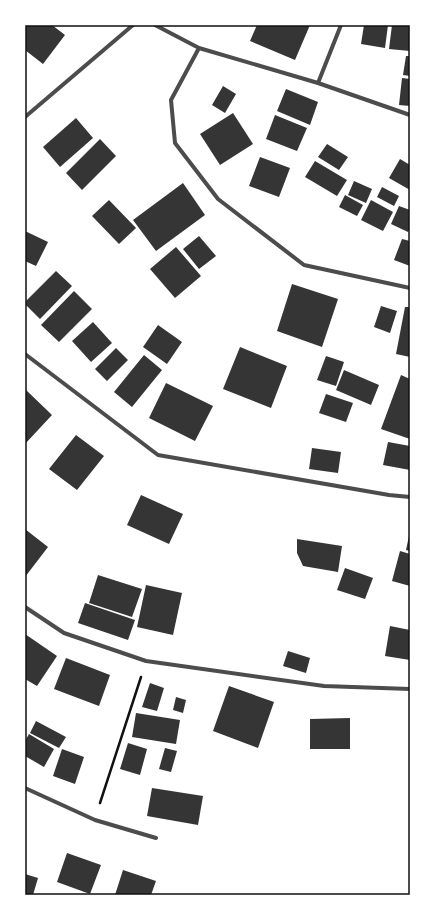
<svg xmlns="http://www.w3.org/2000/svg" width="435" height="920" font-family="Quicksand,sans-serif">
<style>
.building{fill:#353535}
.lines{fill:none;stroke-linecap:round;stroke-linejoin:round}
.path{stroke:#111;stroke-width:2.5}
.minor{stroke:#4c4c4c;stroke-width:4}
.neatline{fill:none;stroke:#111;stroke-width:1.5}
</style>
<rect width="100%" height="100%" fill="#fff"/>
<!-- building -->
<path class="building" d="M25 25H52L65 35 43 64 25 50Z
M257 25H310L295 60 250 41Z
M364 25H388L385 48 361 44Z
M392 25H410V51L389 49Z
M406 56H410V76L403 75Z
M402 78 410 79V106L399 105Z
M223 86 236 94 225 113 212 105Z
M286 89 318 102 310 125 277 111Z
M233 113 253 144 220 165 200 134Z
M275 115 307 128 297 151 266 139Z
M76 118 93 138 60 167 43 147Z
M100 139 116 156 82 190 66 173Z
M327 144 348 157 339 170 318 157Z
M260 157 290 168 279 197 249 186Z
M400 159 410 165V190L389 178Z
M315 161 347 180 337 196 305 177Z
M354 181 372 189 366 203 348 195Z
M183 183 205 215 156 251 133 220Z
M382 187 399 196 394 206 377 197Z
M345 195 363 205 357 216 339 207Z
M109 200 136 228 119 244 92 216Z
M371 200 393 212 383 231 361 220Z
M399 206 410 210V228L408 232 391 224Z
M25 231 48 242 36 266 25 261Z
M199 236 216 256 199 269 183 249Z
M402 239 410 241V266L394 260Z
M176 247 201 276 175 298 150 269Z
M56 271 72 286 40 319 25 304V302Z
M292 284 338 299 322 347 277 331Z
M74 291 92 309 59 342 41 325Z
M381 306 397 311 390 333 374 327Z
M405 307H410V357L396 354Z
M93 322 112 343 91 362 72 341Z
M158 325 182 342 167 364 143 347Z
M240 347 287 366 271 408 223 389Z
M116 348 128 360 107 381 95 369Z
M144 355 162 370 132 407 114 392Z
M326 356 344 362 336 386 317 380Z
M344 370 379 385 371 405 336 390Z
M401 375 410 379V439L381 429Z
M166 383 213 406 195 441 149 418Z
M25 389 52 415 25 444Z
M326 394 353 403 346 422 319 413Z
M76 435 104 456 77 490 49 469Z
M388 442 410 446V470L383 465Z
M312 448 341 452 338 473 309 469Z
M141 495 183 514 169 544 127 525Z
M25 529 48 547 25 577Z
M409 536 410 537V551L406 550Z
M297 539 342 546 338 572 303 566 297 553Z
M400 551 410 554V586L392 581Z
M345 568 373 578 365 599 337 590Z
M98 575 142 589 132 617 89 603Z
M146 585 182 593 173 635 137 627Z
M85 603 135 620 128 640 78 623Z
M390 626 410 630V660L385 656Z
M25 634 57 656 37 686 25 679Z
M288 651 310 658 306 673 283 666Z
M66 658 110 675 99 706 54 689Z
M150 683 164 688 157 711 142 707Z
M229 686 274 702 258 748 213 731Z
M176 697 186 700 183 713 173 710Z
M136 713 180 720 176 744 132 737Z
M350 718V749H310V719Z
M36 721 66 737 59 748 30 733Z
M29 734 54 749 44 767 25 756V741Z
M128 743 147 749 140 775 120 769Z
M165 748 177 751 171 772 159 769Z
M62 749 84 757 75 784 53 776Z
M152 788 203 796 198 825 147 816Z
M67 853 101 865 90 894 57 882Z
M123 870 156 881 151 895H115Z
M25 874 38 878 33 895H25Z"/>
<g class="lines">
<!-- path -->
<path class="path" d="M100 803 141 677"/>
<!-- minor -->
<path class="minor" d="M155 25 199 48 318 83 410 115
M199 48 171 100 175 143 218 199 304 265 410 288
M318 83 341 25
M25 117 133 25
M25 354 158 455 389 495 410 497
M25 607 64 633 146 661 324 686 410 689
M25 788 95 820 156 838"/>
</g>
<!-- border -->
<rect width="435" height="920" fill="none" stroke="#ffffff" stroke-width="52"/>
<rect x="26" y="26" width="383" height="868" class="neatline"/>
</svg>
